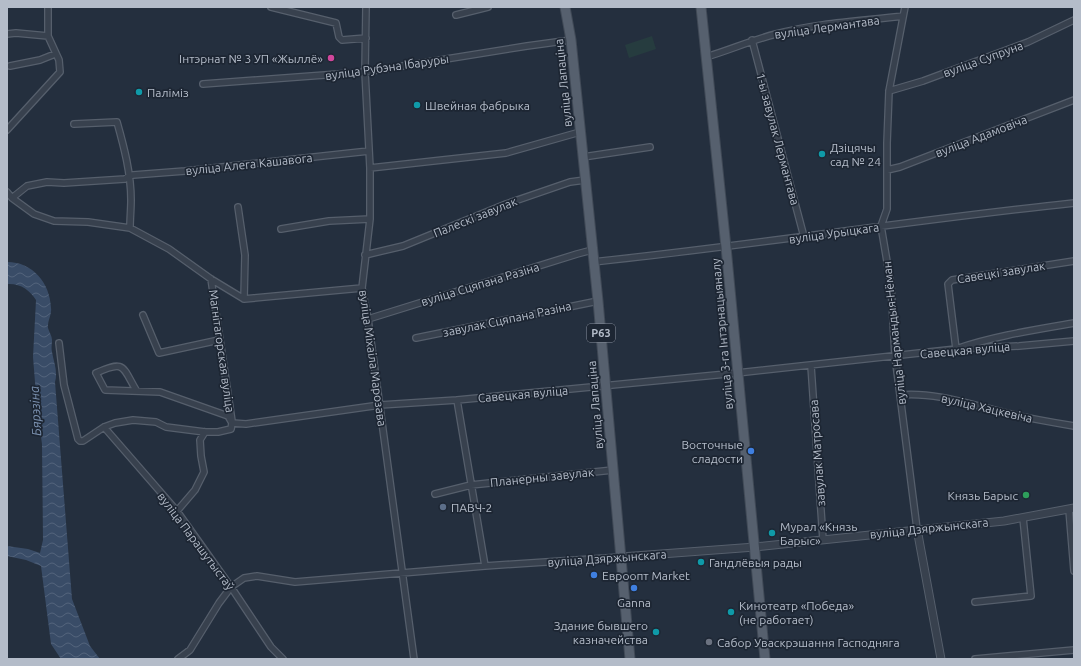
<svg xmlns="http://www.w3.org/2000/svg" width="1081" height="666" font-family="Ubuntu,sans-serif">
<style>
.green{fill:#263c3f}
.water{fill:url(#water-waves)}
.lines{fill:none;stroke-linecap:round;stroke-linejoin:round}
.minor-casing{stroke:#565f6c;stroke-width:8}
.tertiary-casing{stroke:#565f6c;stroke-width:9}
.primary-casing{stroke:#414a57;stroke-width:11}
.minor{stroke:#38414e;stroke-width:5.5}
.tertiary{stroke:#38414e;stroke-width:7}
.primary{stroke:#56606e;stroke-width:9}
.hotel-dot{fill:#d1479c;stroke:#1d2633;stroke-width:1.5}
.culture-dot{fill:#0f9aa8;stroke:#1d2633;stroke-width:1.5}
.shop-dot{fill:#3f7fe0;stroke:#1d2633;stroke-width:1.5}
.leisure-dot{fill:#2e9e5b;stroke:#1d2633;stroke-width:1.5}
.service-dot{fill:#5c6f8a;stroke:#1d2633;stroke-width:1.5}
.worship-dot{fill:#6b7280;stroke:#1d2633;stroke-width:1.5}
.labels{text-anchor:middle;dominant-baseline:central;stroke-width:3.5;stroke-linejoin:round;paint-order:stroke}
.shield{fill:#1d2633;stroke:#878f9c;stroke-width:1}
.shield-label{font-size:11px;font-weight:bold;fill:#b4bcc9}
.street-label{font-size:12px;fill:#b4bcc9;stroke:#1d2633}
.poi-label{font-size:12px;fill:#b4bcc9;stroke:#1d2633;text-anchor:start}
.water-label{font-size:13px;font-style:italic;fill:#7c92b1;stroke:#1d2633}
</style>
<defs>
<pattern id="water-waves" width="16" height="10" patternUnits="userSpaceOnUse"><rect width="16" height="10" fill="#394c67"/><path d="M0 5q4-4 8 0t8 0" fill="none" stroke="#53647b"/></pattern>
</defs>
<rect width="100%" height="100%" fill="#242f3e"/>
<!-- green -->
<path class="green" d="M652 36 656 49 629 58 625 45Z"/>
<!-- water -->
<path class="water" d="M7 262C33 262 50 283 51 308 52 315 47 321 48 328 49 332 52 336 52 340 52 345 51 347 52 352 54 363 58 372 55 382L72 599 90 646 100 659H61L51 644 41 566 26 560 7 556V546L28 549 40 553 43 540 42 444 37 407 33 357 36 300C30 290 20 283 7 284Z"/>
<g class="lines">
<!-- minor casing -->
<g class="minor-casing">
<path id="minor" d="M271 7 336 23 339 37 342 40 366 38
M366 7 365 72 370 168V219L362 288 368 319 414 659
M905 7 889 91 887 143V209L881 226 891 285 895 356 917 529
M456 15 488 7
M7 34 16 33 48 36
M752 40 804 237
M706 57C730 50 752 40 776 34 817 23 861 21 903 16
M10 66 40 60 55 54
M203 84 365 72 527 46 571 40
M889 91 923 81 1028 42 1074 20
M74 124 117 122C124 147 131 173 131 200 131 209 130 219 130 228
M7 130 60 72 59 60 48 36V7
M583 157 650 147
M370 168 506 153 580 132
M887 170 900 167 1074 100
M7 192 12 198 34 214 54 221 88 222 130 228 169 249 211 279 244 299 362 288
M12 198 27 186 47 182 64 183 125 179 129 176 133 175 185 171 369 151
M238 207 245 255 244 299
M281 229 329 221 370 219
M365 255 403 246 506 204 570 182 585 180
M1074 261 952 280 948 284 956 349C994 336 1034 330 1074 323
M593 262C754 245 913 220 1074 203
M211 279 232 421
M143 315 159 353 219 340
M368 319 577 254 592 250
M416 338 598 301
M59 343 64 385 78 439 80 441H83L104 427 115 423 133 420 156 422 166 427 205 432H218L231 429 232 423 246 424 380 405 457 400 737 373 956 349 1019 346 1074 341
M811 366 823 540
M136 390C122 366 125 360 96 373L105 390 160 392 228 416 232 423
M900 395C935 392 969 404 1002 412 1026 418 1050 422 1074 426
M457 400 485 566
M104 427 177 511 231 587 271 647 283 659
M435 494 471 485 613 470
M1069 510 1074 571
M177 511 195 490 204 472 201 456 200 440 205 432
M975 602 1031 596 1023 518
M178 659 190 650 219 603 231 587 244 578 257 576 295 582 485 566 621 557
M975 659 1074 650"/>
</g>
<!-- tertiary casing -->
<g class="tertiary-casing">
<path id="tertiary" d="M917 529 941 659
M621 557 755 547 1004 521 1074 508"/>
</g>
<!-- primary casing -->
<g class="primary-casing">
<path id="primary" d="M565 7 571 40 598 301 630 659
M701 7 726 247 765 659"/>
</g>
<!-- minor -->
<use href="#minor" class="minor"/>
<!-- tertiary -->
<use href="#tertiary" class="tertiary"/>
<!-- primary -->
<use href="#primary" class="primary"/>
</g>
<!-- markers -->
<circle class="hotel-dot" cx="331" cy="58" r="4"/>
<g class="culture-dot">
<circle cx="139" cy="92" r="4"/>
<circle cx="417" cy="105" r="4"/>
<circle cx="822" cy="154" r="4"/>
<circle cx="772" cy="533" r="4"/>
<circle cx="701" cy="562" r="4"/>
<circle cx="731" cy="612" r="4"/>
<circle cx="656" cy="632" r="4"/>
</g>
<g class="shop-dot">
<circle cx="751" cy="451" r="4"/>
<circle cx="594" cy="575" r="4"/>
<circle cx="634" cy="588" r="4"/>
</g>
<circle class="leisure-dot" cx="1026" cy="495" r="4"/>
<circle class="service-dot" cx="443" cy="507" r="4"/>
<circle class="worship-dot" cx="709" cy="642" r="4"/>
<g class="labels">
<!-- shield labels -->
<rect class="shield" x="587" y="324" width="28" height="18" rx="3"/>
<g class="shield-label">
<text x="601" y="333">Р63</text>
</g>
<!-- street labels -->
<g class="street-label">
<text transform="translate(827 27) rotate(-8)">вуліца Лермантава</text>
<text transform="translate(983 59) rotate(-20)">вуліца Супруна</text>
<text transform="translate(387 67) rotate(-8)">вуліца Рубэна Ібаруры</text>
<text transform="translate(563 83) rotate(-96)">вуліца Лапаціна</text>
<text transform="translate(981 136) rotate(-21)">вуліца Адамовіча</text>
<text transform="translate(778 139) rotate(75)">1-ы завулак Лермантава</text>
<text transform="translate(249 164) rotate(-6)">вуліца Алега Кашавога</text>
<text transform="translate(475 217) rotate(-22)">Палескі завулак</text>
<text transform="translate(834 233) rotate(-8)">вуліца Урыцкага</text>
<text transform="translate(1001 272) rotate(-9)">Савецкі завулак</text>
<text transform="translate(480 284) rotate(-17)">вуліца Сцяпана Разіна</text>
<text transform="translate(507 319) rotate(-12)">завулак Сцяпана Разіна</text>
<text transform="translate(894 333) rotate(-96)">вуліца Нармандыя-Нёман</text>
<text transform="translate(722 334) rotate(-95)">вуліца 3-га Інтэрнацыяналу</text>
<text transform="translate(965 350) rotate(-5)">Савецкая вуліца</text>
<text transform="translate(222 351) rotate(82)">Магнітагорская вуліца</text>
<text transform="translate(373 358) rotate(82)">вуліца Міхаіла Марозава</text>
<text transform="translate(523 394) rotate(-5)">Савецкая вуліца</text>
<text transform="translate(595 405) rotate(-95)">вуліца Лапаціна</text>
<text transform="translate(987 408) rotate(13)">вуліца Хацкевіча</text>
<text transform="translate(817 453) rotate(-94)">завулак Матросава</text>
<text transform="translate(542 477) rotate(-6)">Планерны завулак</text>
<text transform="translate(929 528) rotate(-6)">вуліца Дзяржынскага</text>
<text transform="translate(196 541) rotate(53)">вуліца Парашутыстаў</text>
<text transform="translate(607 558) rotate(-4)">вуліца Дзяржынскага</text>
</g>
<!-- poi labels -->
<g class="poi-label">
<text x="323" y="58" text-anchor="end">Інтэрнат № 3 УП «Жыллё»</text>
<text x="147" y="92">Паліміз</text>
<text x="425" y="105">Швейная фабрыка</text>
<text x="830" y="147">Дзіцячы<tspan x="830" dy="14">сад № 24</tspan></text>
<text x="743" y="444" text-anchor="end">Восточные<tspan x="743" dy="14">сладости</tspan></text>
<text x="1018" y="495" text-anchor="end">Князь Барыс</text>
<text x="451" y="507">ПАВЧ-2</text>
<text x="780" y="526">Мурал «Князь<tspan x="780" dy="14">Барыс»</tspan></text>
<text x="709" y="562">Гандлёвыя рады</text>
<text x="602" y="575">Евроопт Market</text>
<text x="634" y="602" text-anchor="middle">Ganna</text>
<text x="739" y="605">Кинотеатр «Победа»<tspan x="739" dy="14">(не работает)</tspan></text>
<text x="648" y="625" text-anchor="end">Здание бывшего<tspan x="648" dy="14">казначейства</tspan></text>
<text x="717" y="642">Сабор Уваскрэшання Гасподняга</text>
</g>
<!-- water labels -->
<g class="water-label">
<text transform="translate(35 411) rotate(-93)">Бярэзіна</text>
</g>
</g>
<!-- border -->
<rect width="1081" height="666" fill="none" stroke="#b4bcc9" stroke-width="16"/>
</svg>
